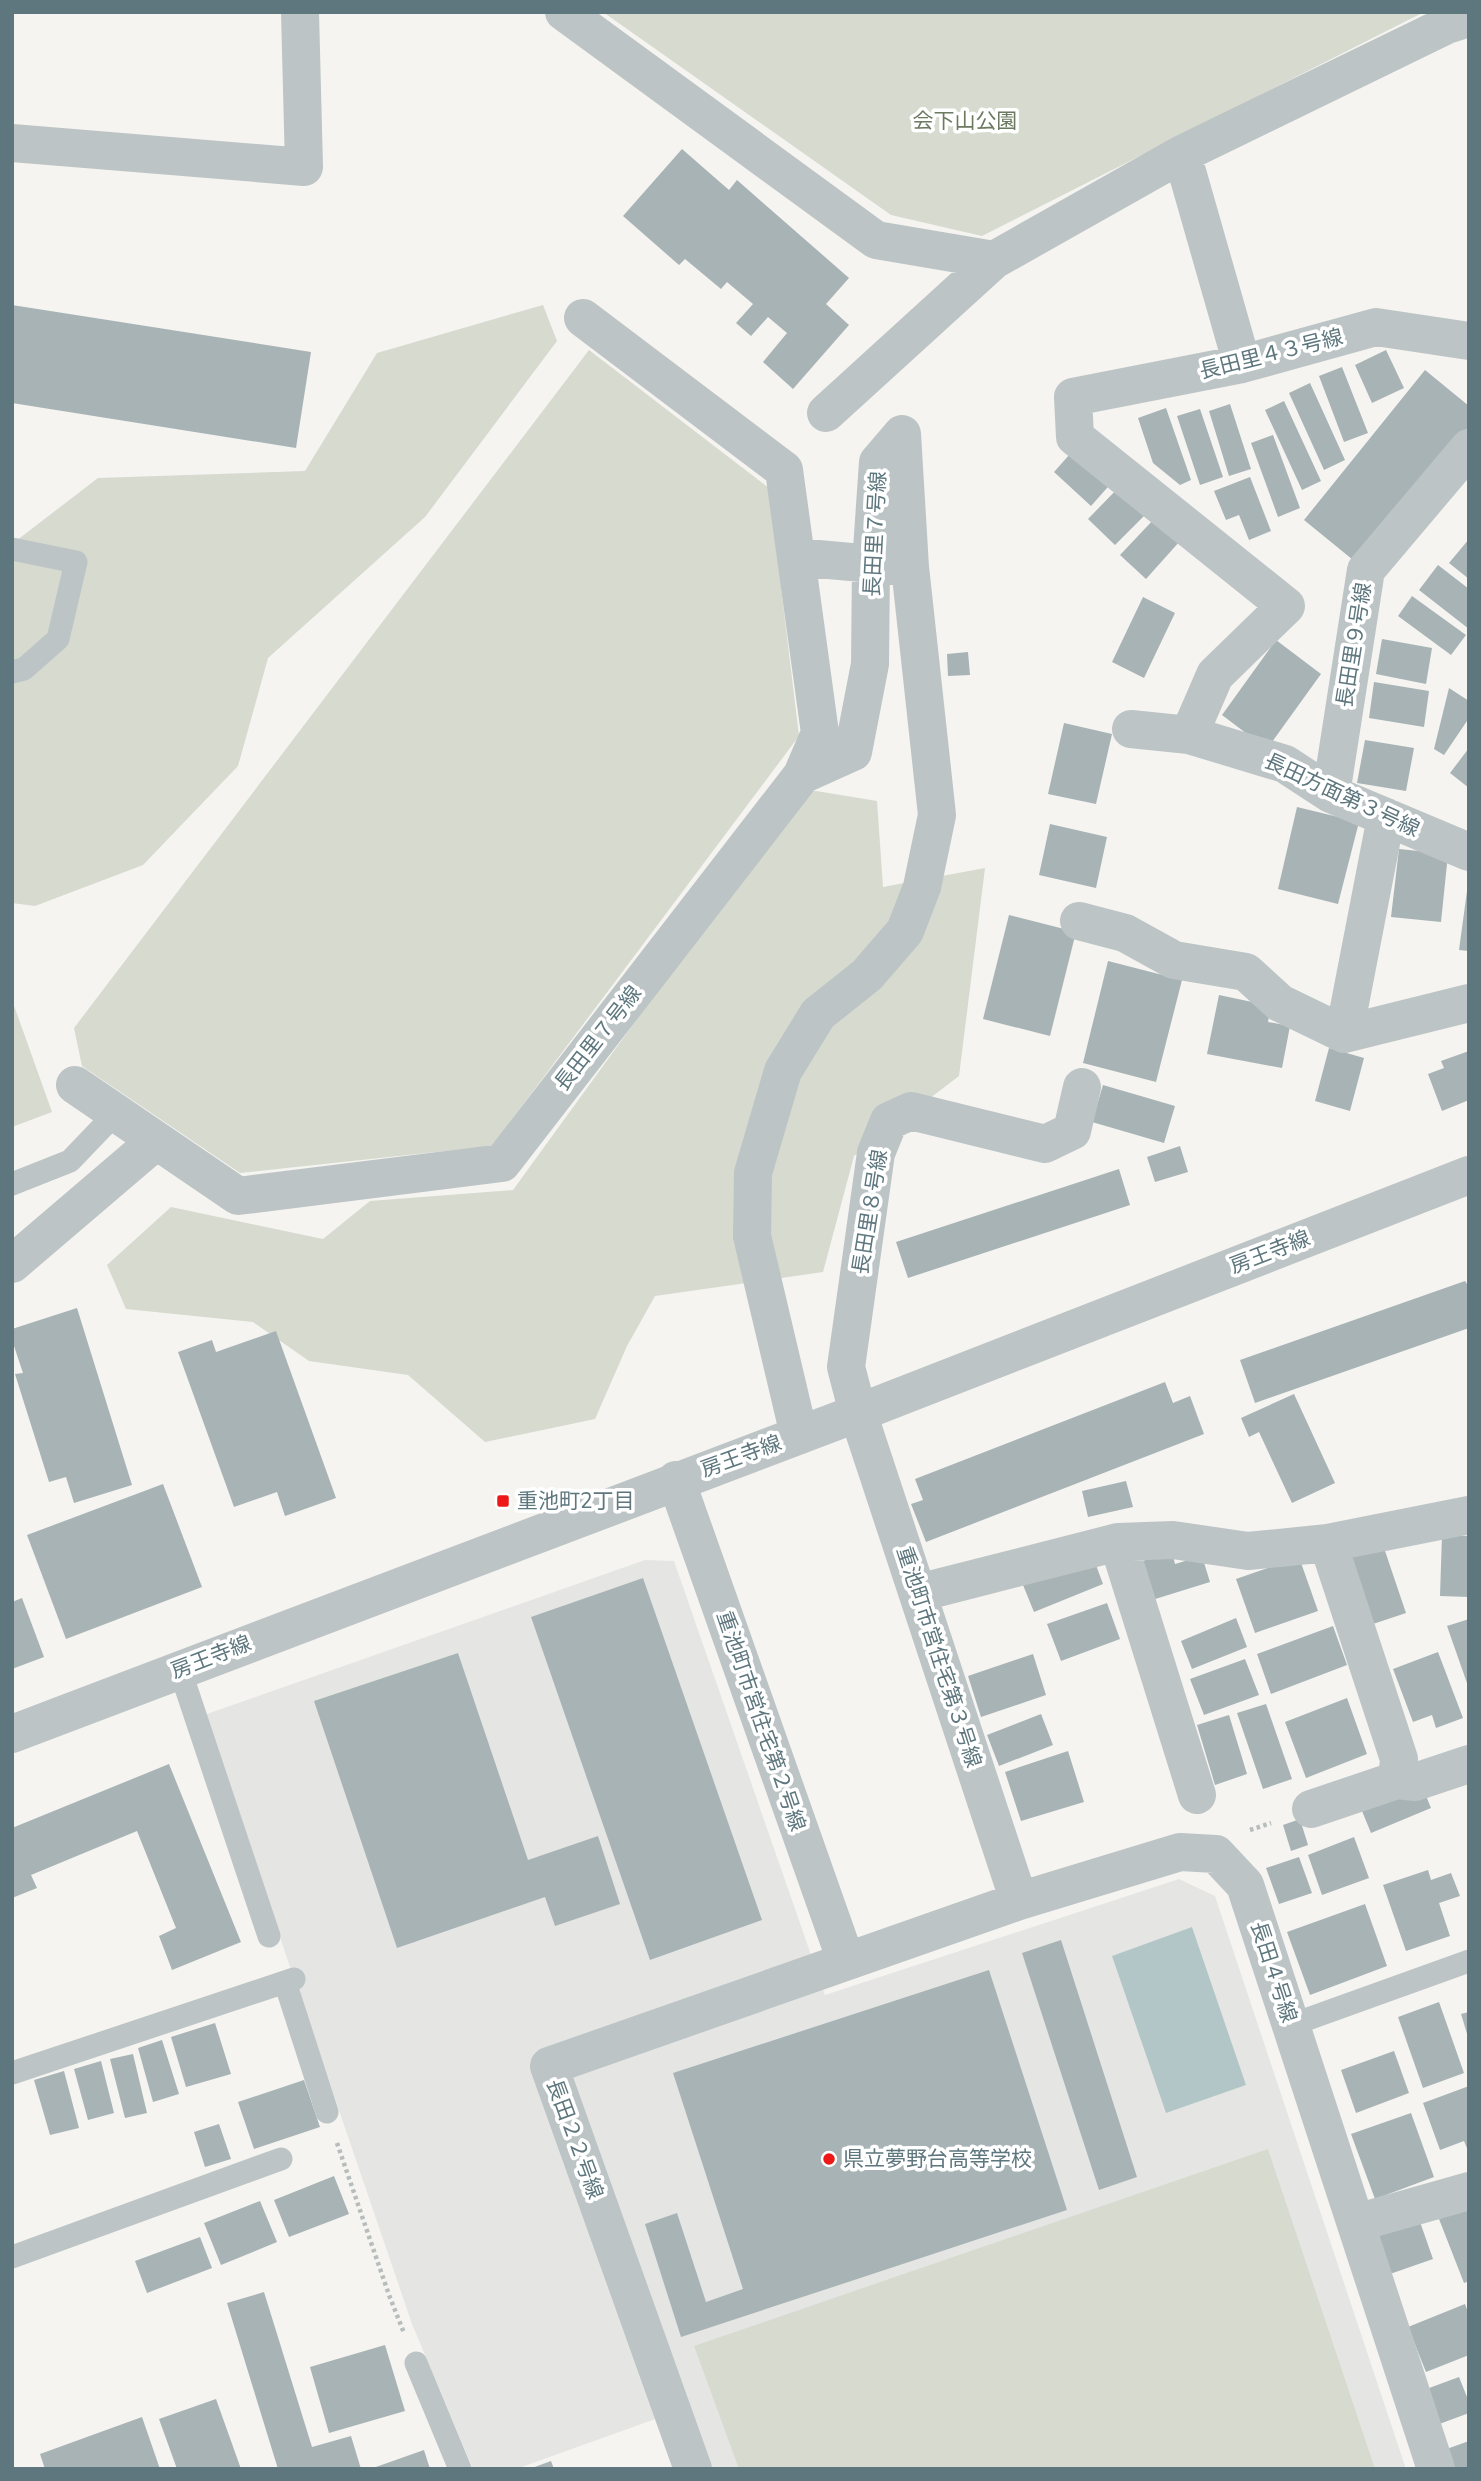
<svg xmlns="http://www.w3.org/2000/svg" width="1481" height="2481" font-family="'Nunito Sans','Noto Sans JP',sans-serif">
<style>
.built{fill:#e5e6e4}
.green{fill:#d6dacf}
.water{fill:#b3c6c7}
.building{fill:#a8b3b6}
.lines{fill:none;stroke-linecap:round;stroke-linejoin:round}
.path{stroke:#b7bcbd;stroke-width:4.5;stroke-dasharray:3.5 3.5;stroke-linecap:butt}
.service{stroke:#bdc4c6;stroke-width:23}
.minor{stroke:#bdc4c6;stroke-width:38}
.tertiary{stroke:#bdc4c6;stroke-width:38}
.poi-dot{fill:#ee1818;stroke:#fff;stroke-width:2.5}
.labels{text-anchor:middle;dominant-baseline:central;stroke-width:7;stroke-linejoin:round;paint-order:stroke}
.park-label{font-size:21px;fill:#6c7a61;stroke:#fff}
.street-label{font-size:21px;fill:#5e777e;stroke:#fff}
.poi-label{font-size:21px;fill:#5e777e;stroke:#fff;text-anchor:start}
</style>
<rect width="100%" height="100%" fill="#f5f4f0"/>
<!-- built -->
<path class="built" d="M645 1560 674 1561 825 1995 1179 1879 1215 1896 1406 2469H709L686 2408 516 2469H473L412 2324 204 1715Z"/>
<!-- green -->
<path class="green" d="M603 12H1424L982 236 891 215Z
M543 305 557 341 425 517 268 658 238 766 143 865 35 906 12 903V544L98 478 305 471 377 353Z
M589 350 769 488 799 736 492 1146 240 1173 82 1066 74 1028Z
M804 789 877 801 883 887 985 868 959 1076 854 1156 823 1272 655 1296 627 1346 595 1419 485 1442 408 1375 309 1361 253 1322 126 1309 107 1265 171 1207 323 1239 370 1201 513 1190Z
M12 1000 52 1112 12 1127Z
M1268 2149 1375 2469H739L694 2346Z"/>
<!-- water -->
<path class="water" d="M1192 1927 1246 2085 1166 2113 1112 1956Z"/>
<!-- building -->
<path class="building" d="M682 149 729 190 737 180 849 278 826 304 849 325 793 389 763 362 787 333 768 317 751 336 736 323 753 304 727 282 721 289 685 259 679 265 623 216Z
M12 305 311 352 296 448 12 403Z
M1386 350 1404 388 1372 403 1355 365Z
M1342 367 1368 433 1344 442 1319 376Z
M1425 370 1469 406V426L1358 564 1304 520Z
M1310 383 1345 460 1324 470 1289 393Z
M1284 401 1321 481 1302 490 1265 410Z
M1230 404 1251 469 1229 476 1209 411Z
M1166 408 1191 480 1180 485 1153 463 1138 418Z
M1200 409 1223 477 1200 485 1177 416Z
M1273 435 1300 508 1278 517 1251 443Z
M1078 445 1115 479 1091 506 1054 472Z
M1250 477 1271 531 1249 540 1239 515 1226 520 1214 491Z
M1122 484 1149 511 1115 545 1088 519Z
M1155 518 1180 541 1146 579 1120 555Z
M1469 539V579L1449 563Z
M1438 565 1469 589V629L1419 590Z
M1412 596 1466 635 1451 655 1398 616Z
M1143 597 1175 613 1144 678 1112 662Z
M1382 639 1432 648 1426 684 1376 674Z
M1276 640 1321 674 1267 749 1222 715Z
M968 652 970 675 948 676 947 654Z
M1374 682 1429 691 1424 727 1369 718Z
M1449 688 1469 701V718L1444 755 1434 749Z
M1064 723 1112 734 1096 804 1048 794Z
M1365 740 1414 748 1406 791 1357 783Z
M1469 748V788L1450 773Z
M1297 807 1359 822 1338 904 1278 889Z
M1050 824 1107 837 1096 888 1039 875Z
M1399 849 1448 854 1441 922 1391 917Z
M1467 891H1469V951L1459 950Z
M1009 915 1076 932 1050 1036 983 1019Z
M1108 961 1182 980 1156 1082 1083 1063Z
M1219 995 1271 1006 1268 1022 1290 1026 1282 1068 1207 1054Z
M1329 1048 1364 1058 1350 1111 1315 1101Z
M1469 1051V1100L1442 1111 1428 1074 1444 1068 1441 1061Z
M1103 1085 1175 1106 1164 1143 1092 1122Z
M1180 1146 1188 1172 1155 1182 1147 1157Z
M1119 1169 1130 1205 908 1278 896 1242Z
M1465 1281 1469 1287V1328L1255 1403 1240 1360Z
M77 1308 132 1485 74 1503 66 1477 49 1482 15 1374 23 1373 12 1340V1329Z
M276 1331 336 1498 285 1516 277 1492 234 1507 178 1352 212 1340 216 1352Z
M1165 1382 1173 1403 1190 1396 1204 1434 926 1542 911 1504 923 1500 915 1479Z
M1294 1394 1335 1483 1292 1503 1259 1432 1249 1437 1241 1418Z
M1126 1481 1133 1507 1088 1517 1082 1491Z
M163 1484 202 1587 66 1639 27 1535Z
M1442 1535 1469 1536V1597L1440 1596Z
M1383 1545 1406 1613 1373 1624 1350 1556Z
M1172 1552 1175 1564 1202 1556 1210 1582 1152 1600 1139 1562Z
M1093 1557 1103 1584 1034 1612 1023 1585Z
M1299 1557 1318 1611 1255 1633 1236 1579Z
M643 1578 762 1920 650 1960 531 1617Z
M22 1598 44 1657 12 1669V1602Z
M1107 1603 1120 1639 1061 1661 1047 1624Z
M1236 1618 1247 1647 1192 1669 1181 1641Z
M1469 1619V1686H1468L1447 1626Z
M1333 1626 1347 1665 1271 1694 1257 1654Z
M1438 1652 1463 1718 1436 1728 1432 1715 1413 1722 1393 1669Z
M458 1653 528 1860 598 1836 620 1904 555 1926 545 1897 397 1948 314 1701Z
M1033 1654 1046 1695 981 1717 968 1676Z
M1245 1659 1259 1695 1204 1715 1190 1679Z
M1347 1698 1367 1754 1306 1778 1285 1722Z
M1266 1704 1292 1779 1263 1789 1237 1713Z
M1041 1714 1053 1745 999 1766 987 1735Z
M1229 1715 1247 1774 1215 1785 1197 1725Z
M1068 1751 1084 1802 1021 1821 1005 1772Z
M169 1764 241 1942 172 1970 159 1936 176 1928 137 1831 31 1875 37 1888 12 1898V1828Z
M1422 1786 1431 1808 1371 1833 1362 1811Z
M1300 1819 1308 1845 1291 1851 1283 1825Z
M1354 1837 1369 1878 1322 1895 1308 1855Z
M1299 1857 1312 1893 1279 1904 1266 1868Z
M1428 1870 1431 1880 1451 1873 1460 1896 1439 1903 1450 1936 1406 1951 1383 1885Z
M1365 1904 1387 1966 1310 1995 1287 1932Z
M1061 1940 1137 2177 1099 2190 1022 1953Z
M989 1970 1067 2210 681 2337 645 2224 677 2213 706 2302 743 2289 673 2073Z
M1439 2002 1464 2073 1423 2088 1398 2017Z
M1469 2012V2037H1468L1461 2014Z
M215 2023 231 2074 186 2087 171 2037Z
M162 2040 179 2094 153 2102 138 2048Z
M1394 2051 1409 2093 1356 2113 1341 2070Z
M133 2054 147 2113 125 2118 110 2059Z
M101 2061 114 2113 88 2120 74 2069Z
M64 2071 79 2128 50 2135 34 2080Z
M304 2080 320 2127 254 2149 238 2102Z
M1469 2086V2153L1464 2141 1440 2150 1423 2103Z
M1411 2113 1434 2177 1375 2199 1351 2134Z
M219 2124 231 2159 205 2167 194 2132Z
M334 2176 349 2214 289 2237 274 2200Z
M260 2201 277 2242 221 2265 204 2223Z
M1469 2207V2281L1464 2283 1439 2219Z
M1419 2219 1433 2259 1390 2274 1376 2234Z
M200 2237 212 2268 147 2293 135 2261Z
M264 2292 312 2447 351 2436 361 2469H278L227 2303Z
M1465 2304 1469 2315V2355L1426 2372 1408 2327Z
M385 2345 405 2411 329 2433 310 2367Z
M1459 2377 1469 2402V2413L1434 2426 1421 2391Z
M216 2399 241 2469H177L159 2419Z
M142 2417 160 2469H45L40 2454Z
M1469 2441V2469H1447L1441 2451Z
M424 2450 430 2469H373V2468Z
M551 2461 554 2469H532V2468Z"/>
<g class="lines">
<!-- path -->
<path class="path" d="M1250 1830 1271 1823
M337 2143 389 2295 404 2333"/>
<!-- service -->
<path class="service" d="M12 549 76 562 58 639 24 669 12 672
M12 1184 70 1161 116 1113
M180 1670 269 1936
M285 1982 327 2112
M1291 2025 1469 1961
M12 2073 294 1979
M12 2257 281 2159
M416 2363 460 2469"/>
<!-- minor -->
<path class="minor" d="M564 12 876 240 994 260
M12 143 304 167 300 12
M1182 154 1242 364
M583 318 784 470 820 733 802 775
M826 413 994 260 1182 154 1447 25 1469 18
M796 557 895 566
M1131 729 1189 735 1285 764 1331 794 1469 852
M1189 735 1215 675 1286 606 1075 437 1073 397 1242 364 1376 327 1469 341
M1331 794 1366 570 1469 448
M1386 817 1344 1034 1469 1003
M1079 921 1125 933 1174 960 1246 972 1280 1003 1344 1034
M75 1085 238 1196 502 1163 802 775 853 752 870 664 871 564 878 462 902 434 910 567 937 815 922 887 905 931 867 975 818 1014 783 1071 753 1173 752 1236 799 1435
M12 1264 156 1141
M676 1480 846 1961
M1118 1542 1197 1795
M1328 1543 1399 1759 1397 1780
M918 1593 1118 1542 1173 1540 1248 1551 1328 1543 1469 1515
M1311 1809 1397 1780 1415 1782 1469 1764
M1019 1901 858 1413 846 1367 876 1153 889 1121 911 1111 1045 1144 1072 1131 1082 1087
M1356 2223 1469 2191
M693 2469 549 2066 1019 1901 1180 1852 1216 1854 1245 1885 1436 2469"/>
<!-- tertiary -->
<path class="tertiary" d="M12 1734 858 1413 1469 1175"/>
</g>
<!-- markers -->
<g class="poi-dot">
<rect x="496" y="1494" width="14" height="14" rx="3.5"/>
<circle cx="829" cy="2159" r="7"/>
</g>
<g class="labels">
<!-- park labels -->
<g class="park-label">
<text x="965" y="121">会下山公園</text>
</g>
<!-- street labels -->
<g class="street-label">
<text transform="translate(1271 354) rotate(-14)">長田里４３号線</text>
<text transform="translate(875 534) rotate(-87)">長田里７号線</text>
<text transform="translate(1354 645) rotate(-81)">長田里９号線</text>
<text transform="translate(1342 795) rotate(25)">長田方面第３号線</text>
<text transform="translate(598 1038) rotate(-52)">長田里７号線</text>
<text transform="translate(870 1212) rotate(-81)">長田里８号線</text>
<text transform="translate(1270 1252) rotate(-21)">房王寺線</text>
<text transform="translate(741 1456) rotate(-20)">房王寺線</text>
<text transform="translate(211 1657) rotate(-21)">房王寺線</text>
<text transform="translate(939 1657) rotate(72)">重池町市営住宅第３号線</text>
<text transform="translate(761 1721) rotate(71)">重池町市営住宅第２号線</text>
<text transform="translate(1274 1972) rotate(72)">長田４号線</text>
<text transform="translate(575 2139) rotate(70)">長田２２号線</text>
</g>
<!-- poi labels -->
<g class="poi-label">
<text x="517" y="1501">重池町2丁目</text>
<text x="843" y="2159">県立夢野台高等学校</text>
</g>
</g>
<!-- border -->
<rect width="1481" height="2481" fill="none" stroke="#5e777e" stroke-width="28"/>
</svg>
